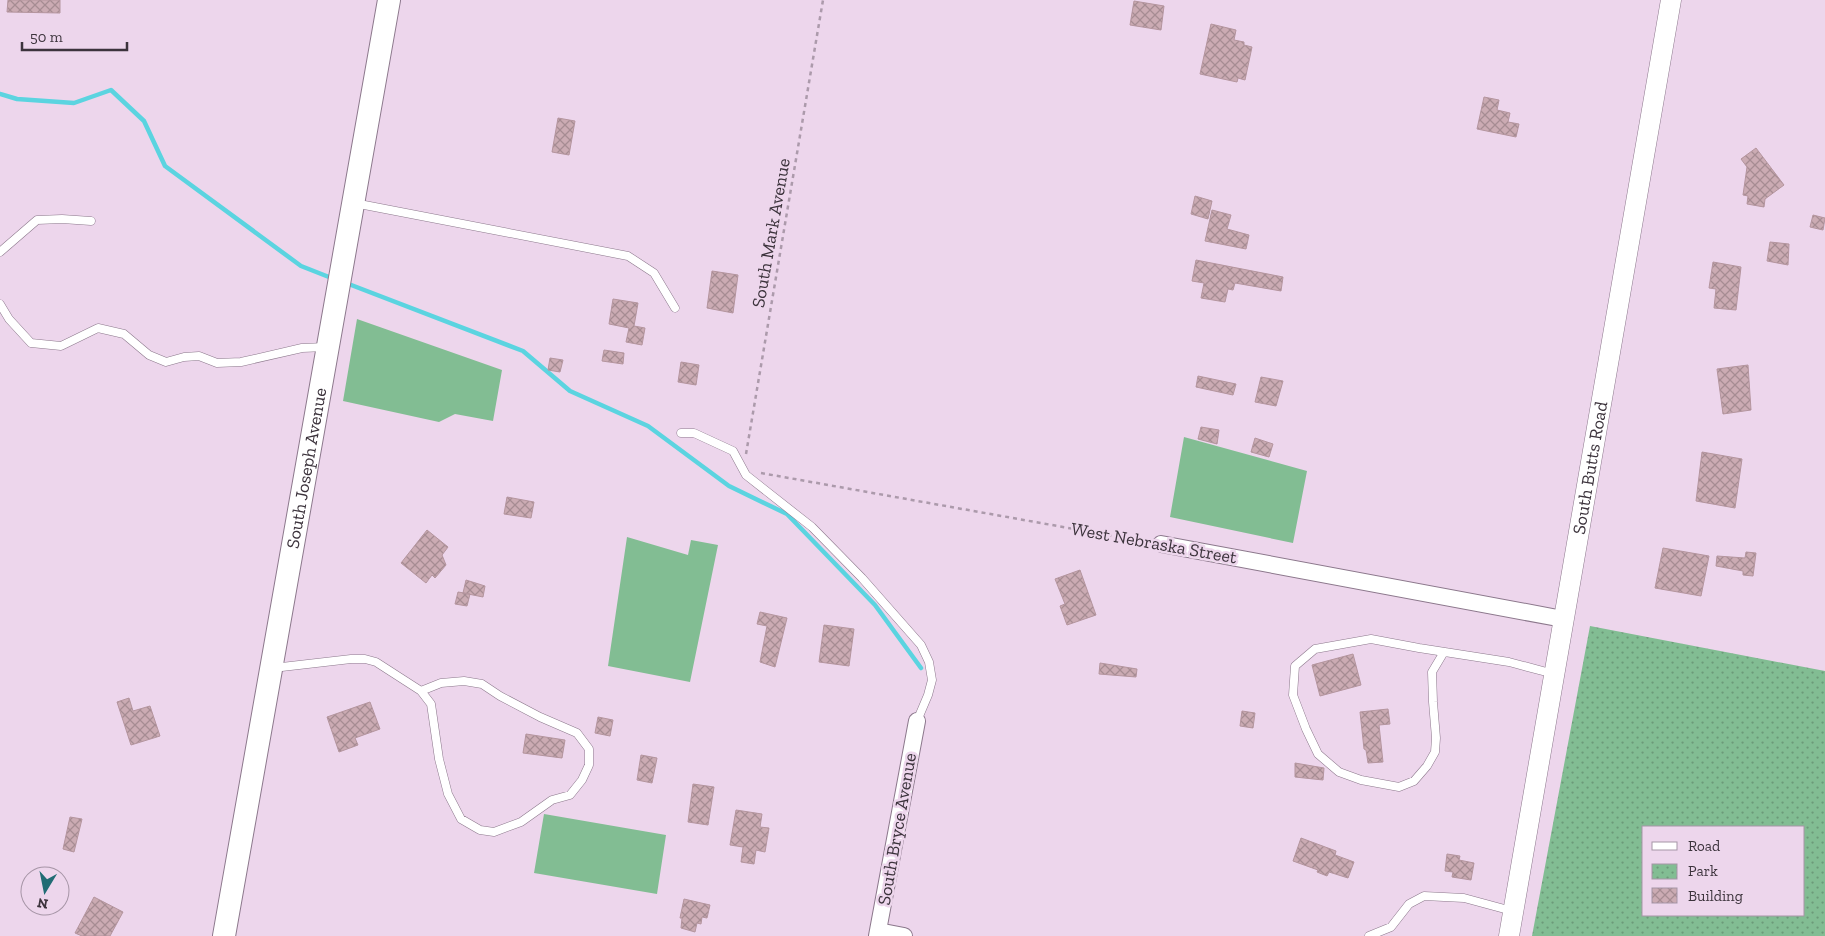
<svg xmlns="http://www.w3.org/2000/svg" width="1825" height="936" font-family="'Zilla Slab',serif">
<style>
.grass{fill:#82bd93}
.park{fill:url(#park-dots);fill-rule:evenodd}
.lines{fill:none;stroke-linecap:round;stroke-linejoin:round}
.stream{stroke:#5bd4e0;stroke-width:4.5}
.building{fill:url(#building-cross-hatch);stroke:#b4959e}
.service-casing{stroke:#8c788c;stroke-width:9}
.minor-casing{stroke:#8c788c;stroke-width:18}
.tertiary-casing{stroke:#8c788c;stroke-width:21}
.secondary-casing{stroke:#8c788c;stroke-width:24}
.path{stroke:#ac9aab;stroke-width:2.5;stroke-dasharray:4 4;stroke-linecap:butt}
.service{stroke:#fff;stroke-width:8}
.minor{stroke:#fff;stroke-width:16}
.tertiary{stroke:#fff;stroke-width:20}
.secondary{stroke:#fff;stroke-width:22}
.labels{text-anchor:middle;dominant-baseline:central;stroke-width:5;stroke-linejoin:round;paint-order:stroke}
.street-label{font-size:18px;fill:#3c333c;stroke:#edd6ec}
</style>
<defs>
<pattern id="park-dots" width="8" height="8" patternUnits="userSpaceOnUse" patternTransform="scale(1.25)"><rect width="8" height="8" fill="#82bd93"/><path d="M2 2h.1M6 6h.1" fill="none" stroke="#6c9a79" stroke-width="1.8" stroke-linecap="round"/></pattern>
<pattern id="building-cross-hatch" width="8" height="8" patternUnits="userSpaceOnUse" patternTransform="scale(1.25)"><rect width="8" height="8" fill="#cbabb3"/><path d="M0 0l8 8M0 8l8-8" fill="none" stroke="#a68c93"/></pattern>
</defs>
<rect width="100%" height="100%" fill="#edd6ec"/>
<!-- grass -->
<path class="grass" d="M357 319 502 370 493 421 455 414 439 422 343 401Z
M1184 437 1307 471 1293 543 1170 517Z
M627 537 688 555 691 540 718 545 690 682 608 666Z
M544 814 666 835 657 894 534 873Z"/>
<!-- park -->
<path class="park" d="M1590 626 1825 671V936H1532ZM1644 827H1804V915H1644Z"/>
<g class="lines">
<!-- stream -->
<path class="stream" d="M0 94 17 99 74 103 111 90 144 121 165 166 301 266 334 279
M346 283 523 351 570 391 648 426 729 486 787 514 875 605 921 668"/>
</g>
<!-- building -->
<path class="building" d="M8 0H60V13L7 12Z
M1134 1 1164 6 1161 30 1130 25Z
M1211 24 1236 30 1234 40 1244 42V45L1252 47 1245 80 1238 78 1237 82 1200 74Z
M1484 97 1499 100 1497 110 1510 113 1508 122 1519 124 1516 137 1477 129Z
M558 118 575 121 569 155 552 152Z
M1756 148 1784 185 1765 199 1764 207 1747 204 1748 196 1743 195 1747 167 1741 159Z
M1195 196 1212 201 1208 219 1191 214Z
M1212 210 1231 215 1227 229 1249 235 1246 249 1205 241Z
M1813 215 1825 218 1823 230 1810 227Z
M1770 242 1789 244 1788 265 1767 261Z
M1196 260 1283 277 1281 291 1235 283 1233 290 1228 289 1225 302 1201 298 1204 283 1192 281Z
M1713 262 1741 267 1736 310 1714 308 1716 289 1709 288Z
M712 271 738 275 733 313 707 308Z
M613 299 638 303 634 326 645 328 642 345 626 342 629 328 609 324Z
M604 350 624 353 623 364 602 361Z
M550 358 563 360 560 372 548 370Z
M681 362 699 365 696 385 678 382Z
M1748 365 1751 410 1723 414 1717 369Z
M1198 376 1236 384 1233 395 1196 387Z
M1261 377 1283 381 1276 406 1255 402Z
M1201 427 1219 430 1217 444 1198 439Z
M1255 438 1273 444 1269 457 1251 452Z
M1702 452 1742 459 1735 508 1696 501Z
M507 497 534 502 531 518 504 514Z
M427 530 448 547 442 555 446 565 435 578 432 575 426 583 401 563Z
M1663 548 1709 556 1701 596 1655 588Z
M1746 552 1756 553 1753 576 1743 575V571L1716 566 1717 556 1745 558Z
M1080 570 1096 615 1067 625 1060 606 1065 604 1055 579Z
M466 580 485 586 483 597 463 593Z
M458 592 470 594 467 606 455 604Z
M760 612 787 618 775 667 760 662 767 626 757 624Z
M824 625 854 629 849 666 819 662Z
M1353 654 1361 685 1320 696 1312 665Z
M1100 663 1137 669 1136 677 1099 674Z
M129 698 133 711 150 706 160 736 131 745 117 702Z
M370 702 380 729 355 738 358 745 339 752 327 717Z
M1388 709 1390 724 1379 725 1383 762 1368 763 1366 750 1364 749 1360 712Z
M1242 711 1255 713 1253 728 1240 726Z
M598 717 613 720 610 736 595 733Z
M526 734 565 740 562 758 523 753Z
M641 755 657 758 652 783 637 780Z
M1295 763 1324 768 1323 780 1295 777Z
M693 784 714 787 708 825 688 822Z
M736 810 762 814 760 827 769 828 765 852 756 850 754 864 741 862 743 847 730 845Z
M70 817 82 819 74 852 63 849Z
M1301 838 1336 851 1335 855 1354 862 1348 878 1329 872 1327 876 1317 872 1318 870 1293 861Z
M1447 854 1460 856 1459 860 1474 863 1471 880 1452 877 1453 872 1445 871Z
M94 897 123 912 110 936H82L75 933Z
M684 899 710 905 707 918 702 917 701 924 697 923 695 932 681 928 682 918H680Z"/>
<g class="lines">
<!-- service casing -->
<g class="service-casing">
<path id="service" d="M354 203 628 256 654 273 675 308
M0 252 37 220 62 219 91 221
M0 304 9 319 31 343 61 346 98 328 124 334 149 355 166 362 184 357 199 356 217 363 241 362 302 348 326 347
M681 433H694L733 451 746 475 812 527 862 578 921 645 929 662 932 680 928 695 917 721
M1444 652 1432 672 1433 702 1436 738 1435 752 1427 766 1414 781 1399 787 1361 780 1339 772 1318 754 1306 729 1293 695 1295 666 1315 649 1371 639 1419 648 1509 662 1554 674
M273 668 351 659H365L376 662 421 691 431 704 439 759 448 794 461 819 480 830 494 832 521 822 552 800 570 795 582 780 589 765V749L577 733 540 717 500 696 482 684 464 681 441 683 421 691
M1369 936 1391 927 1409 904 1424 896 1464 898 1512 911"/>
</g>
<!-- minor casing -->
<g class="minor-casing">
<path id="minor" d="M1161 544 1563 619
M878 931 904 936
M877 936 917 721"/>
</g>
<!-- tertiary casing -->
<g class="tertiary-casing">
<g id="tertiary">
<path id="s1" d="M1509 936 1671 0"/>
</g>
</g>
<!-- secondary casing -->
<g class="secondary-casing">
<g id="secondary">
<path id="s2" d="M224 936 389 0"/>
</g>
</g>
<!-- path -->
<path class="path" d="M746 454 823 0
M761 473 1147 542"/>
<!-- service -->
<use href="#service" class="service"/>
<!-- minor -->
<use href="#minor" class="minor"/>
<!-- tertiary -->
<use href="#tertiary" class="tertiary"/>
<!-- secondary -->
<use href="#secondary" class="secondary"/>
</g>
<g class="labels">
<!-- street labels -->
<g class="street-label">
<text transform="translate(771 233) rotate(-80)">South Mark Avenue</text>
<text stroke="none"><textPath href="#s2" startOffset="475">South Joseph Avenue</textPath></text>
<text stroke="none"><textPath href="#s1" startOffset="475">South Butts Road</textPath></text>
<text transform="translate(1154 543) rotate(10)">West Nebraska Street</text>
<text transform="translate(897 829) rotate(-80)">South Bryce Avenue</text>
</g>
</g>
<!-- legend -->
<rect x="1642" y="826" width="162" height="90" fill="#edd6ec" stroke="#a695a6"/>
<rect x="1652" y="842" width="25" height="8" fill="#ffffff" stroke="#a695a6"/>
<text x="1688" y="851" font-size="15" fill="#3c333c">Road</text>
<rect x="1652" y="864" width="25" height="15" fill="url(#park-dots)" stroke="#a695a6"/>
<text x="1688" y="876" font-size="15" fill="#3c333c">Park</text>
<rect x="1652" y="888" width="25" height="15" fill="url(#building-cross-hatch)" stroke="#a695a6"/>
<text x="1688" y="901" font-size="15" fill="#3c333c">Building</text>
<!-- north arrow -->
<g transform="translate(45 891) rotate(190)"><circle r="24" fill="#edd6ec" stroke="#a695a6"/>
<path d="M0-4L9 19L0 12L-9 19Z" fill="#216c74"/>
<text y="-8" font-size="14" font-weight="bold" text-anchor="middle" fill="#3c333c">N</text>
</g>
<!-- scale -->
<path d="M22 42v8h105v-8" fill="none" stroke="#3c333c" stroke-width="2.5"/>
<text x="30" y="42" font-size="15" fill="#3c333c" stroke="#edd6ec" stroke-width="4" paint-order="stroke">50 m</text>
</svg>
